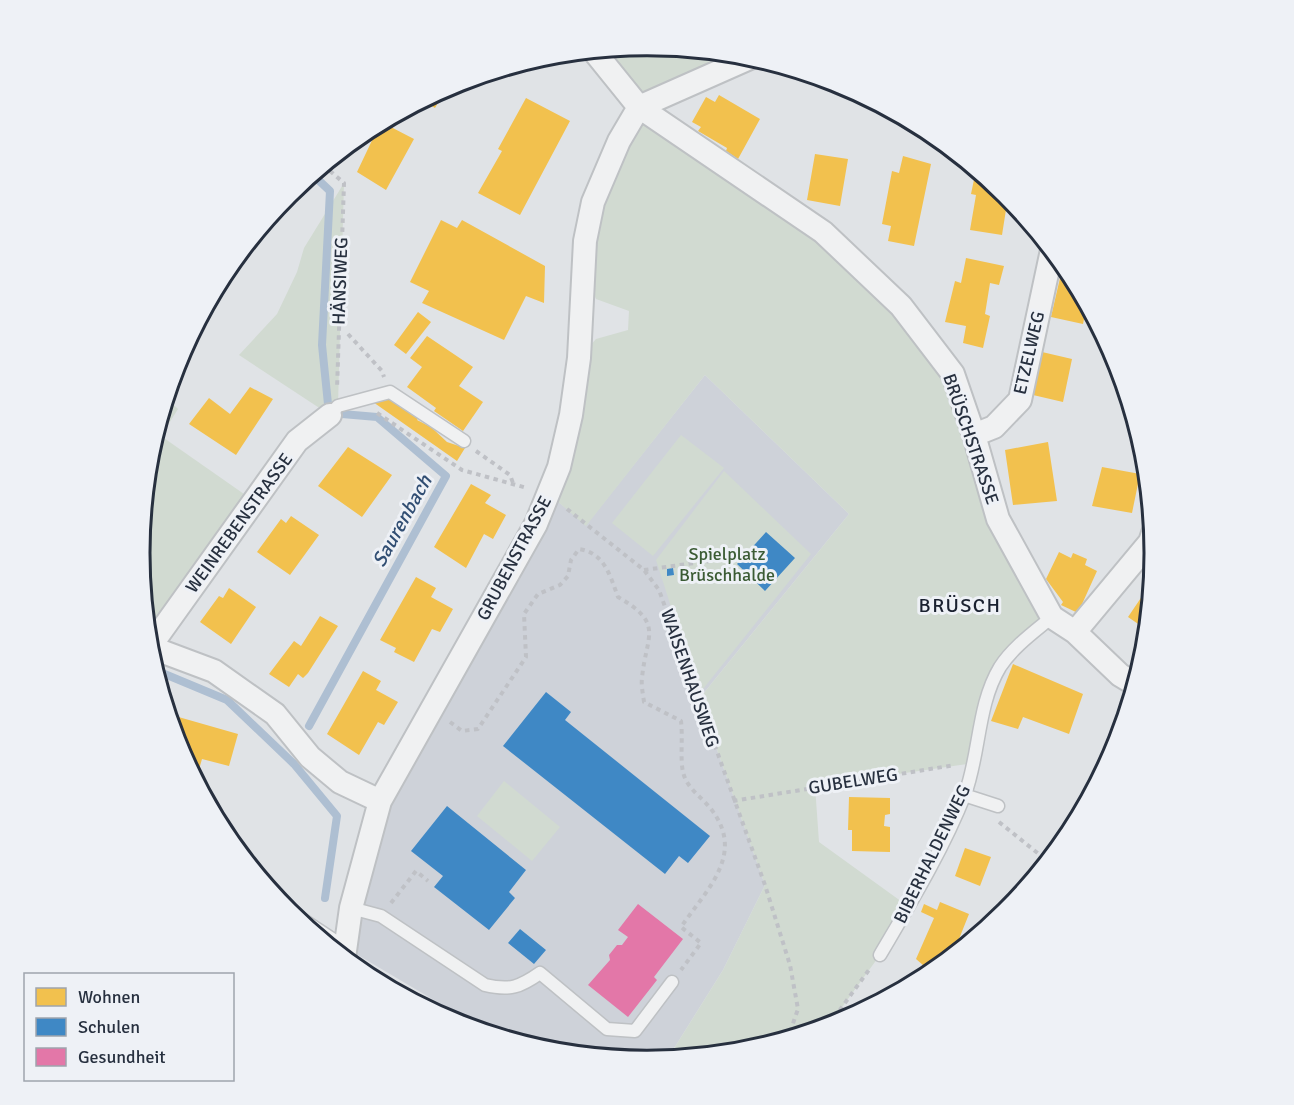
<svg xmlns="http://www.w3.org/2000/svg" width="1294" height="1105" font-family="Signika,sans-serif">
<style>
.built{fill:#ced2d9}
.green{fill:#d1dad1}
.homes{fill:#f2c14e}
.schools{fill:#3f88c5}
.health{fill:#e377a8}
.lines{fill:none;stroke-linecap:round;stroke-linejoin:round}
.stream{stroke:#aebfd2;stroke-width:8}
.lane-casing{stroke:#bec1c4;stroke-width:15}
.street-casing{stroke:#bec1c4;stroke-width:26}
.path{stroke:#bfc1c6;stroke-width:4;stroke-dasharray:4.5 4.5;stroke-linecap:butt}
.lane{stroke:#f0f1f2;stroke-width:12}
.street{stroke:#f0f1f2;stroke-width:22}
.labels{text-anchor:middle;dominant-baseline:central;stroke-width:6;stroke-linejoin:round;paint-order:stroke}
.street-label{font-size:18px;fill:#27303f;stroke:#eef1f6}
.park-label{font-size:18px;fill:#3b5b34;stroke:#eef1f6}
.water-label{font-size:20px;font-style:italic;fill:#314e73;stroke:#eef1f6}
.neighbourhood-label{font-size:20px;letter-spacing:1.5px;fill:#1a2130;stroke:#eef1f6}
.rim{fill:none;stroke:#27303f;stroke-width:3}
</style>
<rect width="100%" height="100%" fill="#e0e3e6"/>
<!-- built -->
<path class="built" d="M705 375 849 514 699 699 765 885 723 970 668 1058 647 1060 548 1050 488 1032 346 948 380 801 549 494 586 525Z"/>
<!-- green -->
<path class="green" d="M647 45 746 55 640 107 823 232 953 374 974 435 1052 617 1000 668 974 763 815 786 819 842 909 907 880 955 829 1025 746 1050 668 1058 723 970 765 885 699 699 849 514 705 375 586 526 549 494 579 358 596 339 628 330 629 311 596 299 584 270 585 241 639 107 593 50Z
M344 183 338 406 330 415 239 355 277 314 297 272 304 248Z
M166 398 178 409 161 436 254 501 149 648 140 552 149 453Z
M681 435 724 468 653 556 612 523Z
M724 471 811 554 699 694 656 560Z
M504 781 560 827 532 861 477 816Z"/>
<!-- homes -->
<path class="homes" d="M447 87 435 108 422 100Z
M852 90 866 97 852 96Z
M719 95 760 119 738 159 726 151 727 148 698 131 701 127 692 122 706 97 715 102Z
M526 98 570 121 520 215 478 193 502 151 498 149Z
M392 116 387 125 414 139 386 190 357 172 376 132 369 128Z
M905 118 929 131 933 136 902 127Z
M815 154 848 159 840 206 807 200Z
M903 156 931 164 914 246 888 241 891 226 882 224 892 171 899 173Z
M976 170 1008 197 1002 235 970 230 976 195 971 194Z
M441 220 457 228 462 220 545 266 544 303 526 296 504 340 422 303 429 291 410 282Z
M966 258 1004 266 999 285 990 283 985 314 990 316 983 348 963 343 966 326 945 322 955 281 961 283Z
M1060 278 1074 281 1087 304 1083 324 1051 317Z
M418 312 431 322 406 354 394 345Z
M427 336 473 367 459 386 483 402 463 431 434 411 436 408 407 387 422 367 410 358Z
M1042 352 1072 359 1063 402 1033 395Z
M250 387 273 399 236 455 189 424 209 398 230 414Z
M389 397 420 416 417 420 431 427 447 442 465 448 457 461 373 402Z
M1048 442 1057 501 1013 505 1005 450Z
M348 447 392 475 362 517 318 486Z
M1102 467 1140 474 1132 513 1092 506Z
M471 484 491 495 485 503 506 515 493 539 484 534 466 568 434 547Z
M291 516 319 535 290 575 257 552 281 519 286 523Z
M1059 552 1071 558 1073 553 1087 559 1085 565 1097 571 1078 613 1061 605 1063 602 1046 579Z
M416 577 436 588 431 597 453 609 440 632 432 629 414 662 394 652 396 648 380 640Z
M1151 583 1147 630 1128 617Z
M229 588 256 607 231 644 200 622 219 596 223 598Z
M320 616 338 626 308 673 303 678 298 674 289 687 269 674 294 641 301 646Z
M1013 664 1083 694 1069 734 1023 717 1018 729 991 721Z
M363 671 381 681 376 690 398 702 384 725 378 722 359 755 327 734Z
M168 714 238 734 229 766 202 759 198 773 191 771 178 746Z
M849 797 890 798V814L885 815 884 826 890 827V852L852 851V830H848Z
M209 804 220 808 216 818Z
M965 848 991 857 980 886 955 876Z
M940 902 969 914 953 954 931 972 916 959 934 918 921 912 924 904 937 910Z"/>
<!-- schools -->
<path class="schools" d="M766 532 795 558 765 591 737 564Z
M673 568 674 575 667 576V569Z
M546 692 571 712 565 720 710 836 688 863 679 856 665 874 503 746Z
M447 806 526 870 509 892 515 898 489 930 434 887 443 876 411 851Z
M520 929 546 950 534 964 508 943Z"/>
<!-- health -->
<path class="health" d="M638 904 683 939 654 977 657 980 628 1017 588 985 610 960 609 955 617 945H622L628 937 618 930Z"/>
<g class="lines">
<!-- stream -->
<path class="stream" d="M155 670 227 700 294 764 337 816 325 898
M309 726 446 476 377 417 342 414 328 404 322 345 330 191 312 174"/>
<!-- lane casing -->
<g class="lane-casing">
<path id="lane" d="M330 415 338 406 390 392 464 441
M964 795 998 806
M285 908 346 948
M351 908 381 916 485 985C510 991 520 987 540 973L607 1029 635 1031 672 982
M880 955C910 904 943 850 965 794 980 754 977 705 1000 667 1013 647 1034 632 1052 617"/>
</g>
<!-- street casing -->
<g class="street-casing">
<path id="street" d="M593 50 639 107 823 232 901 306 953 374 974 435 998 519 1052 617 1075 632 1120 675 1135 684
M974 435 994 427 1020 400 1052 250
M1075 632 1150 542 1153 533
M150 647 214 671 275 714 310 757 340 782 380 801
M149 648 297 441 330 415
M344 958 351 908 380 801 536 524 559 467 571 415 579 358 585 241 593 202 619 141 639 107 752 57"/>
</g>
<!-- path -->
<path class="path" d="M323 165 344 183 337 389
M348 334 382 371 384 377
M377 413 462 470 527 488
M476 451 510 475 513 483
M567 509 644 570 659 590 765 885 790 965 798 1009 788 1038
M644 570 724 559
M450 722 462 731 478 729 526 657 524 614 538 594 560 585 568 576 571 560 579 549C605 553 610 576 618 597 665 624 646 635 642 678 641 685 643 694 644 702L681 721C683 737 680 759 683 772 687 789 701 796 711 809 746 854 707 889 681 927L701 943 681 970
M733 801 955 765
M999 822 1040 855 1042 867
M391 903 416 871 428 881
M829 1025 871 967"/>
<!-- lane -->
<use href="#lane" class="lane"/>
<!-- street -->
<use href="#street" class="street"/>
</g>
<g class="labels">
<!-- street labels -->
<g class="street-label">
<text transform="translate(340 281) rotate(-88)">HÄNSIWEG</text>
<text transform="translate(1029 353) rotate(-77)">ETZELWEG</text>
<text transform="translate(971 439) rotate(71)">BRÜSCHSTRASSE</text>
<text transform="translate(239 523) rotate(-54)">WEINREBENSTRASSE</text>
<text transform="translate(514 558) rotate(-62)">GRUBENSTRASSE</text>
<text transform="translate(690 678) rotate(71)">WAISENHAUSWEG</text>
<text transform="translate(853 781) rotate(-9)">GUBELWEG</text>
<text transform="translate(932 854) rotate(-64)">BIBERHALDENWEG</text>
</g>
<!-- park labels -->
<g class="park-label">
<text x="727" y="554">Spielplatz<tspan x="727" dy="21">Brüschhalde</tspan></text>
</g>
<!-- water labels -->
<g class="water-label">
<text transform="translate(402 521) rotate(-61)">Saurenbach</text>
</g>
<!-- neighbourhood labels -->
<g class="neighbourhood-label">
<text x="960" y="605">BRÜSCH</text>
</g>
</g>
<!-- crop -->
<path d="M0 0H1294V1105H0ZM150 553a497 497 0 1 1 994 0a497 497 0 1 1-994 0Z" fill="#eef1f6" fill-rule="evenodd"/>
<path class="rim" d="M150 553a497 497 0 1 1 994 0a497 497 0 1 1-994 0Z"/>
<!-- legend -->
<rect x="24" y="973" width="210" height="108" fill="#eef1f6" stroke="#9ea4ad" stroke-width="1.5"/>
<rect x="36" y="988" width="30" height="18" fill="#f2c14e" stroke="#9ea4ad" stroke-width="1.5"/>
<text x="78" y="1003" font-size="18" fill="#27303f">Wohnen</text>
<rect x="36" y="1018" width="30" height="18" fill="#3f88c5" stroke="#9ea4ad" stroke-width="1.5"/>
<text x="78" y="1033" font-size="18" fill="#27303f">Schulen</text>
<rect x="36" y="1048" width="30" height="18" fill="#e377a8" stroke="#9ea4ad" stroke-width="1.5"/>
<text x="78" y="1063" font-size="18" fill="#27303f">Gesundheit</text>
</svg>
